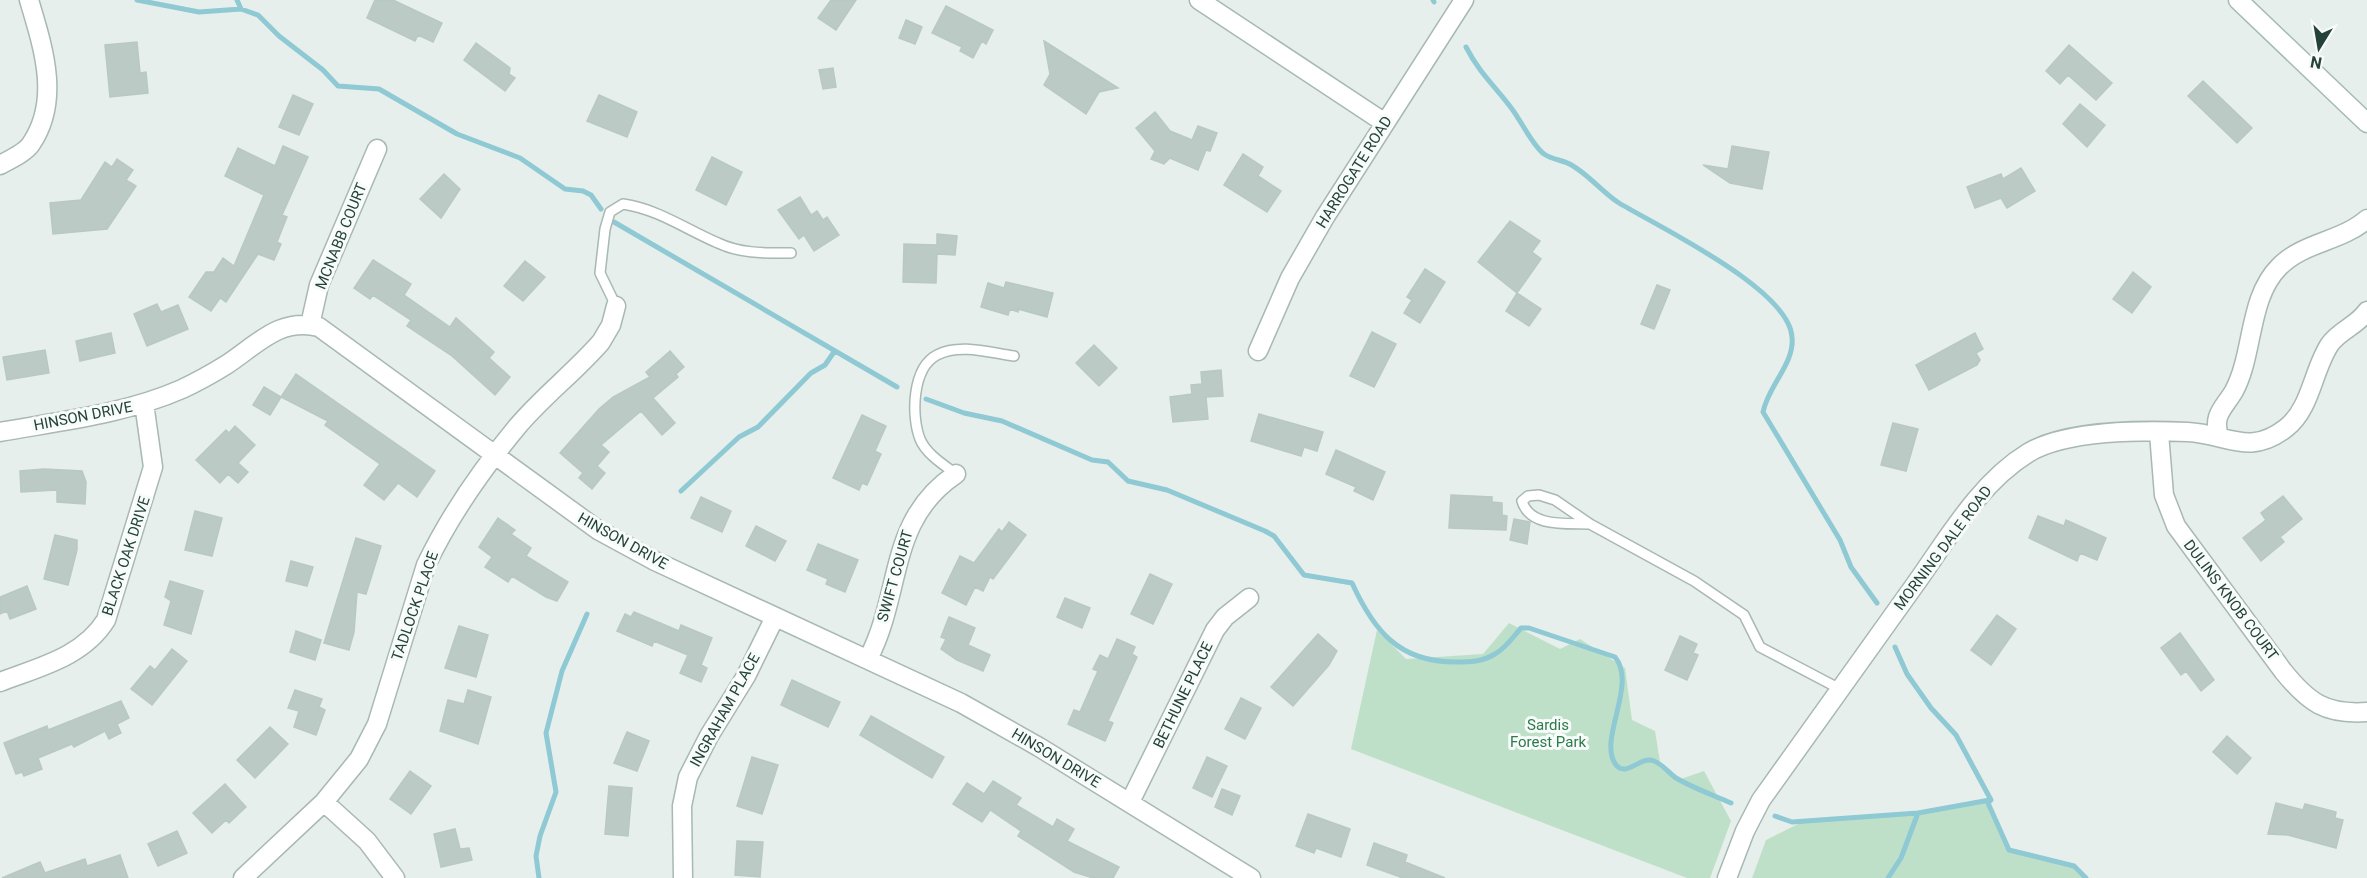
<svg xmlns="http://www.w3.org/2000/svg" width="2367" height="878" font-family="Roboto,sans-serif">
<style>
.green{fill:#bfe0c8}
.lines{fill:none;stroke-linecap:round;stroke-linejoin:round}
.stream{stroke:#8ec9d4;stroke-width:5}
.building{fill:#bbcac4;stroke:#b8c9c2;stroke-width:1.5}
.service-casing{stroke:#a8b8b2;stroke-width:12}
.minor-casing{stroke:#a8b8b2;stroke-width:21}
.secondary-casing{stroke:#a4bbb3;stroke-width:21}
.service{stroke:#fff;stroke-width:9}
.minor{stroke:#fff;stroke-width:18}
.secondary{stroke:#fff;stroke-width:18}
.labels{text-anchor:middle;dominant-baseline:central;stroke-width:6;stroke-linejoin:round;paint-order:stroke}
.street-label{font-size:15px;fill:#24423a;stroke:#f7fbf9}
.park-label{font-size:15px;fill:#2d7a4b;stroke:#f7fbf9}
</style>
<rect width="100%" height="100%" fill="#e6efeb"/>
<!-- green -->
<path class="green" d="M1509 623 1560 649 1580 639 1625 668 1632 720 1655 731 1661 768 1678 780 1704 771 1731 821 1710 878H1687L1351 749 1377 630 1406 659 1483 654Z
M1991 800 1988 803 2009 850 2074 866 2086 878H1752L1766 840 1806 820 1918 813Z"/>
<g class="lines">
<!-- stream -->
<path class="stream" d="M137 0 199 12 241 9 258 15 279 36 323 70 338 86 379 89 457 134 520 158 565 189 583 191 591 195 601 209
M237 0 241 9
M1433 0 1434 2
M1466 47C1480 74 1495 86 1512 109 1521 121 1533 146 1544 154 1552 160 1565 160 1573 166 1590 176 1603 193 1619 203 1659 227 1789 289 1792 337 1795 363 1768 386 1763 412L1840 540 1851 567 1877 603
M614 222 897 387
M926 399 964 413 1002 421 1092 460 1108 462 1128 481 1167 490 1265 531 1274 536 1304 575 1352 583C1374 631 1399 662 1455 662 1469 662 1482 662 1495 654 1505 649 1514 636 1521 628H1529L1615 657C1638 685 1597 740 1616 765 1627 778 1641 755 1654 761 1662 764 1669 773 1676 778 1693 788 1713 795 1731 803
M681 491 739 437 758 427 811 373 825 365 834 352
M1895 647 1907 674 1931 708 1956 735 1991 800 1988 803 2009 850 2074 866 2086 878
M1775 816 1792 822 1918 813 1990 800
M539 878 536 856 540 836 556 792 546 733 562 671 587 614
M1888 878 1901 858 1918 813"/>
</g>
<!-- building -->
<path class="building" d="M375 0H393L442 23 433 42 418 35 415 41 367 18Z
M831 0H856L836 30 818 18Z
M946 6 993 30 986 44 982 41 973 58 960 51 962 47 932 33Z
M906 20 922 27 915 44 899 38Z
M1044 41 1118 88 1099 92 1086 114 1044 85 1050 74Z
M137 42 140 73 146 72 148 93 110 97 105 45Z
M476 43 510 68 509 74 515 78 505 91 464 60Z
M2069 45 2112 83 2096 100 2068 75 2060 84 2046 71Z
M833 68 836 87 823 89 819 70Z
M2203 81 2252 128 2237 143 2188 96Z
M293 95 313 104 299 135 279 127Z
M599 95 637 112 627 137 587 121Z
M2080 104 2105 125 2087 147 2063 124Z
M1155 112 1170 131 1192 140 1198 126 1217 133 1210 151 1206 150 1198 170 1170 158 1164 164 1151 159 1155 151 1136 128Z
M283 146 308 157 282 215 287 217 277 242 281 244 274 260 258 254 226 302 220 298 211 311 189 297 206 272H214L223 258 234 266 264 195 225 176 238 148 275 166Z
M1732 146 1769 152 1762 189 1730 183 1703 165 1728 169Z
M1243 154 1263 167 1258 176 1281 191 1267 212 1224 185Z
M712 157 742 172 726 205 696 190Z
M117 159 133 170 126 180 136 186 107 229 53 234 50 203 81 200 105 162 112 167Z
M2021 168 2035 191 2007 208 2001 198 1975 208 1967 187 2001 174 2003 179Z
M444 174 460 189 441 218 420 199Z
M800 197 811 215 817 211 823 220 827 217 839 235 814 251 804 235 799 239 778 210Z
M1510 221 1540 241 1532 252 1541 259 1517 293 1478 262Z
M937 234 957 236 955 255 937 254 936 283 903 282 904 244 937 245Z
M373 260 411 284 404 295 450 327 456 318 494 352 489 358 510 377 495 395 452 356 407 326 411 320 373 295 370 299 354 288Z
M525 261 545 277 523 301 504 286Z
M1425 269 1445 282 1420 323 1404 313 1412 300 1407 297Z
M2133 272 2151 287 2132 313 2113 299Z
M1006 282 1053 293 1047 317 1018 309V312L1010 309 1008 315 981 307 988 283 1004 288Z
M1657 285 1670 290 1654 329 1641 324Z
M1517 293 1541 309 1529 326 1506 311Z
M157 304 161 312 178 305 188 329 147 346 134 314Z
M1372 332 1396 344 1374 387 1350 376Z
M111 333 115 353 80 361 76 341Z
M1975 333 1983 349 1976 353 1980 360 1977 365 1929 390 1916 365Z
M1094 345 1117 368 1099 386 1076 363Z
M45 350 49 373 7 380 3 357Z
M670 351 684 367 676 374 678 377 653 398 675 423 662 435 641 411 601 445 609 452 597 466 605 473 592 489 579 478 583 473 560 453 599 409 613 397 650 377 646 372Z
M1221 370 1223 396 1206 397 1208 419 1173 422 1170 397 1192 394 1191 385 1202 384 1201 372Z
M296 374 435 471 417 497 398 483 384 500 364 485 380 464 325 425 328 421 281 397Z
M264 387 281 397 270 415 253 405Z
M1259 414 1323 432 1317 451 1304 447 1301 456 1251 441Z
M862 415 886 426 875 451 881 454 867 485 862 483 859 490 833 478Z
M1893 423 1918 429 1906 471 1881 465Z
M235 426 255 445 238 463 248 472 238 483 228 474 220 483 196 460 226 430 229 433Z
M1336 450 1385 472 1373 500 1354 491 1356 487 1326 474Z
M44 469 82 471 86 482 85 504 57 502V490L21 492 20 471Z
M1451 495 1492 497V502L1502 503V515L1507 516 1506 530 1449 528Z
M2283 496 2302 519 2280 537 2284 542 2261 561 2243 538 2266 520 2261 513Z
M701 497 731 511 722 532 691 518Z
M195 511 222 518 212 556 185 550Z
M2038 516 2064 526 2066 520 2106 538 2097 560 2080 553 2077 561 2029 538Z
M498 518 515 530 511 534 531 548 526 556 568 582 557 601 546 597 512 576 508 582 485 567 492 557 479 547Z
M1514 519 1530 522 1527 544 1510 540Z
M1009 522 1026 535 993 579 990 577 983 591 975 587 966 605 942 593 960 556 974 563 999 529 1002 532Z
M756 526 786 541 775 561 746 546Z
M55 535 77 540V550L68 585 44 579Z
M356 538 381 546 366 594 357 592 354 632 349 650 324 643Z
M818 544 858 560 845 592 826 584 828 579 807 570Z
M291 561 313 567 307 586 286 581Z
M1150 574 1172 584 1153 624 1131 614Z
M170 581 203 591 191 634 164 625 171 601 165 597Z
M27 586 36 609 10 619 7 611 0 614V597Z
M1065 598 1090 608 1082 628 1057 617Z
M634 612 679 631 681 625 712 638 701 665 707 668 701 682 680 673 688 655 654 641 652 646 617 631 625 614 631 617Z
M1997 615 2016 629 1991 665 1971 650Z
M949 617 975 628 968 645 990 655 983 671 957 660 941 649 946 639 941 637Z
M459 626 488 635 476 677 445 668Z
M296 631 321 640 315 660 290 652Z
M2180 633 2214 680 2201 691 2186 671 2181 675 2161 648Z
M1318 634 1337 651 1329 665 1293 706 1271 687Z
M1680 636 1697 644 1693 653 1698 655 1687 680 1665 670Z
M1117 639 1135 647 1132 654 1137 657 1108 721 1113 723 1105 741 1068 724 1074 710 1080 712 1098 671 1093 669 1100 655 1108 659Z
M172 649 187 661 152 705 131 689 150 666 155 670Z
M792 680 840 702 828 727 781 705Z
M295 690 322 699 319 707 325 710 316 735 294 727 299 711 288 708Z
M468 690 491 697 478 744 440 731 448 700 464 704Z
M1241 698 1261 708 1245 739 1225 729Z
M121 701 129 718 117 724 121 733 109 739 105 731 74 747 72 744 38 758 42 769 24 776 22 772 16 774 4 743 47 726 48 730Z
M871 716 944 757 932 778 860 735Z
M270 727 288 744 255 778 237 760Z
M627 732 649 741 637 771 614 763Z
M2227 736 2251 758 2237 774 2213 752Z
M752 757 778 765 762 814 737 806Z
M1207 757 1227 766 1212 797 1193 788Z
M410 771 431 786 411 814 390 799Z
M993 781 1021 798 1016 805 1053 827 1057 819 1074 829 1067 841 1119 867 1113 878H1093L1074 872 1018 836 1021 831 990 810 982 822 953 804 967 783 984 794Z
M225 784 246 807 229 823 226 820 212 833 193 813Z
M609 786 632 788 628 836 605 834Z
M1222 789 1240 796 1232 815 1215 807Z
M2276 803 2303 810 2305 804 2336 812 2335 818 2343 820 2336 848 2288 835 2268 834Z
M1308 814 1350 829 1341 857 1316 848 1314 853 1296 846Z
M455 829 460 849 469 848 472 860 441 867 434 834Z
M177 831 187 853 158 866 148 844Z
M737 841 763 842 760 877 735 875Z
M1374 843 1407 855 1405 862 1445 878H1403L1367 865Z
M120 855 128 878H2L40 862 45 873 85 859 87 866Z"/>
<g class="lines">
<!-- service casing -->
<g class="service-casing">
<path id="service" d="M616 306 600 273 605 229 610 212 623 204C658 209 687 230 718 243 741 254 766 253 791 253
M956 474C944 465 926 454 920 439 911 416 912 368 937 355 960 343 991 353 1014 356
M1590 524C1567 523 1530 528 1522 501L1528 496 1539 495 1555 500 1590 524 1694 581 1744 615 1760 647 1840 689"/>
</g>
<!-- minor casing -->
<g class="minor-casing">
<path id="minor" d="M1199 0 1385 123
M0 165C9 160 25 153 31 144 61 100 43 47 29 0
M310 325 319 285 377 149
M1258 351 1290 278 1325 217 1464 0
M0 432C61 421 125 414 182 389 197 382 213 373 226 365 257 345 279 317 319 327L598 530 655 561 961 703 1039 747 1251 878
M2159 433 2164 495 2176 526 2283 671C2308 702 2325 715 2367 712
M2219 436C2212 415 2224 408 2234 391 2254 354 2248 298 2279 267 2303 242 2341 242 2367 219
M868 659C903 592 887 520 956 474
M0 682C39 667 83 657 106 620L153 467 144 403
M324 802 367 841 395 878
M1130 802 1215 630 1225 617 1249 598
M243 878 324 802 359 759 377 724 426 565C449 517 483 468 517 427 543 396 575 372 601 342L611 325 616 306
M683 878 682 806 688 777 709 736 746 676 775 617
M1727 878 1745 831 1761 800C1812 728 1863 657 1914 586 1947 540 1979 483 2028 453 2066 430 2144 430 2188 432 2227 434 2249 457 2286 428 2311 409 2313 369 2330 344 2340 330 2358 325 2367 311"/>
</g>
<!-- secondary casing -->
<g class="secondary-casing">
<path id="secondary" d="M2238 0 2367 123"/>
</g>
<!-- service -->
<use href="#service" class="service"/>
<!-- minor -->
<use href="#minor" class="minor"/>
<!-- secondary -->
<use href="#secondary" class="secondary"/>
</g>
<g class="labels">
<!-- street labels -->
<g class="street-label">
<text transform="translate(1354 172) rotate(-58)">HARROGATE ROAD</text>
<text transform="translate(341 236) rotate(-68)">MCNABB COURT</text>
<text transform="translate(83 416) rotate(-11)">HINSON DRIVE</text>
<text transform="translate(623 541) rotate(29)">HINSON DRIVE</text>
<text transform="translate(1943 548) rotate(-53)">MORNING DALE ROAD</text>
<text transform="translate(126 556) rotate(-72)">BLACK OAK DRIVE</text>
<text transform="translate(895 576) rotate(-74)">SWIFT COURT</text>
<text transform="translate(2231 600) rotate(53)">DULINS KNOB COURT</text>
<text transform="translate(415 606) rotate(-71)">TADLOCK PLACE</text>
<text transform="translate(1183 695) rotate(-64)">BETHUNE PLACE</text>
<text transform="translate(725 710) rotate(-61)">INGRAHAM PLACE</text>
<text transform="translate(1056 758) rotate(31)">HINSON DRIVE</text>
</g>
<!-- park labels -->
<g class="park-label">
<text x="1548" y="725">Sardis<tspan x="1548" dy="17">Forest Park</tspan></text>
</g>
</g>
<!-- north arrow -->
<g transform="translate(2319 48) rotate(191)" stroke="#f7fbf9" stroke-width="4.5" paint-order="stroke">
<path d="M0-4.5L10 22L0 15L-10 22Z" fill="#24423a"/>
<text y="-9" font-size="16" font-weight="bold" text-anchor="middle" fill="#24423a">N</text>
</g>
</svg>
